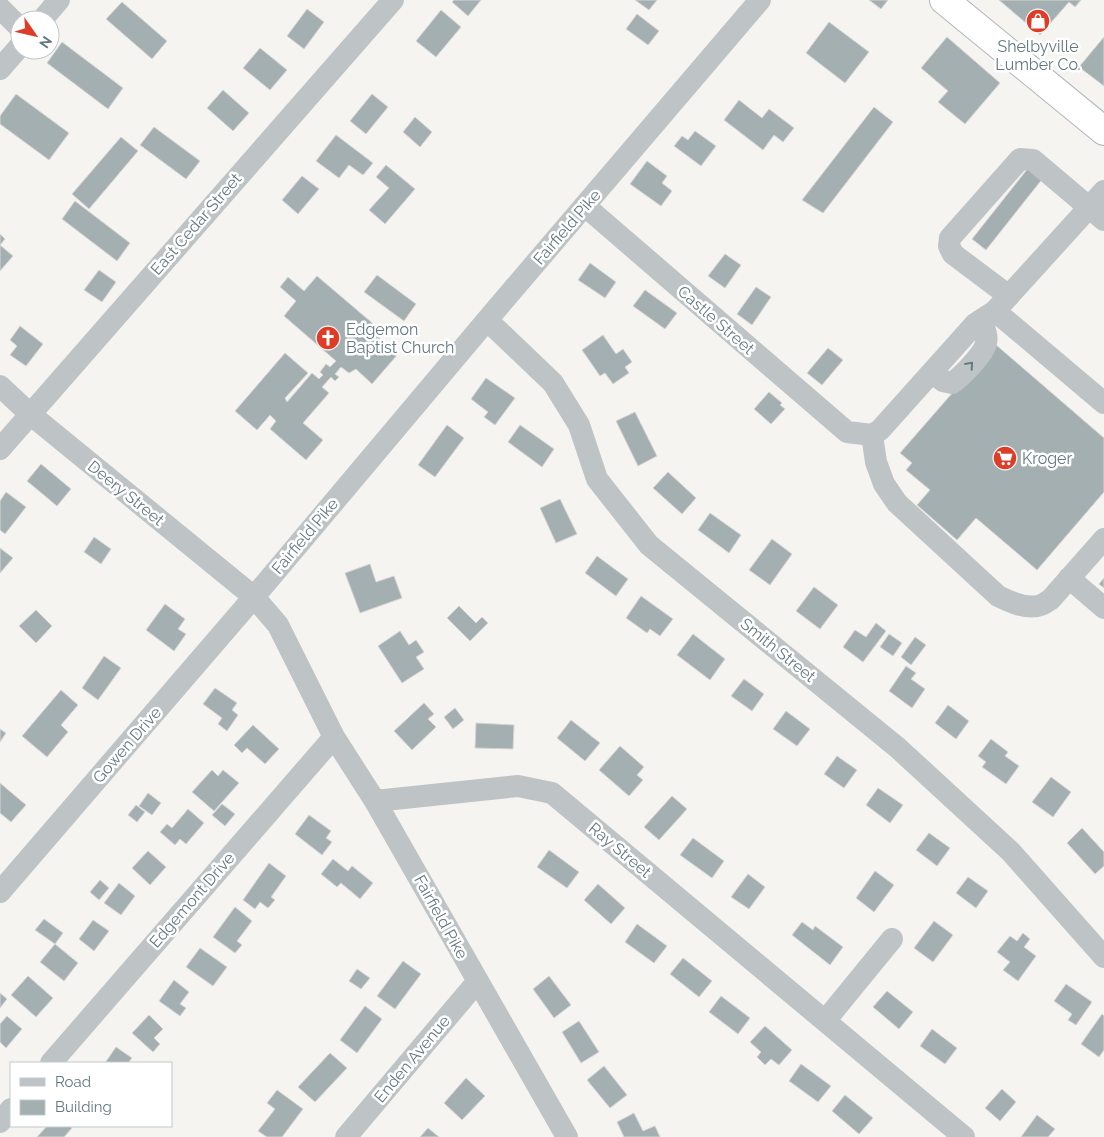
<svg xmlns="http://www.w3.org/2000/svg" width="1104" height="1137" font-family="Raleway,sans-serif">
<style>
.building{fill:#a4afb2;stroke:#d6d5d3}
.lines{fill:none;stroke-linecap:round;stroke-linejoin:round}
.highway-casing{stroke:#b1b6b8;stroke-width:30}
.minor{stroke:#bec3c5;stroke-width:22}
.highway{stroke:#fff;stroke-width:28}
.oneway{stroke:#647881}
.labels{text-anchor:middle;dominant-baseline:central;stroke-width:5;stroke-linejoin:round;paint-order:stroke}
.poi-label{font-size:16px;fill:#647881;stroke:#fff;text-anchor:start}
.street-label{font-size:16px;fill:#647881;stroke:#fff}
</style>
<rect width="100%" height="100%" fill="#f5f4f1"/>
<!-- building -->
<path class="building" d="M454 0H481L468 16 452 2Z
M635 0H657L649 10Z
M869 0H888L881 9Z
M999 0H1081L1075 7 1069 2 1040 35Z
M122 2 167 41 152 59 106 19Z
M307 9 324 22 304 49 287 36Z
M441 10 461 27 436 57 416 41Z
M637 14 659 31 648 45 626 29Z
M829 22 869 52 845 83 806 53Z
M947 37 1000 83 965 124 938 102 948 91 921 68Z
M1104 37V86L1079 67Z
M62 42 123 88 108 109 47 63Z
M260 48 287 70 270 90 243 68Z
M223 90 249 113 233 131 207 108Z
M16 94 69 133 49 160 0 124V116Z
M372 94 388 107 366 134 350 121Z
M739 100 762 118 769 109 794 128 783 142 774 135 763 150 724 120Z
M874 107 893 122 823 213 802 200Z
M415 117 432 132 420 147 403 132Z
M154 127 200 161 186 179 140 145Z
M695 131 716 146 701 166 674 146 682 136 688 140Z
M336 135 373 163 363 175 349 165 339 178 316 161Z
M121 137 138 151 89 209 72 194Z
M647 161 667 176 662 183 672 191 661 206 630 184Z
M386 165 415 189 385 224 369 210 389 188 376 177Z
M1029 167 1043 178 986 250 972 239Z
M302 176 319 189 298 214 282 200Z
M75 201 130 243 117 261 62 219Z
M0 234 5 239 0 245Z
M0 245 13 256 0 271Z
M725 254 741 265 725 288 708 276Z
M590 263 616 282 605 298 578 280Z
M99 270 116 282 102 302 84 290Z
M377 275 416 304 404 321 364 292Z
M317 276 384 333 379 338 398 354 372 384 356 369 349 373 341 367 335 374 339 377 335 381 331 377 322 387 329 393 303 423 323 440 306 460 270 429 276 421 270 415 257 430 235 411 285 353 308 373 285 398 287 402 312 373 319 379 323 375 320 372 326 364 330 367 336 361 284 316 296 301 280 287 288 277 304 291Z
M756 287 771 297 752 325 737 314Z
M645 290 677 313 665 329 633 306Z
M20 326 43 344 26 366 10 355 17 346 10 340Z
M603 335 616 354 623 349 632 362 625 367 629 373 613 384 605 373 600 376 582 350Z
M995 344 1104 438V492L1037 570 976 518 957 540 917 505 930 490 906 470 912 463 900 453Z
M828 348 843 360 822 385 807 373Z
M486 378 515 398 495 425 484 417 488 412 471 399Z
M769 392 782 403 780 405 785 409 771 424 754 409Z
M635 412 657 456 638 466 616 421Z
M447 425 464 438 435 477 418 465Z
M520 425 554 449 542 467 508 442Z
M41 464 71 489 57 506 27 481Z
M668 472 696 498 682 514 653 488Z
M6 492 26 507 5 534 0 530V501Z
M560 499 577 534 556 543 540 508Z
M710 513 741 535 729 553 698 530Z
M94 537 111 549 101 564 84 552Z
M772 539 792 554 770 585 749 570Z
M0 548 13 558 0 573Z
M597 556 628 579 616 596 585 573Z
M370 564 376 582 394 576 402 598 360 613 345 573Z
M1104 578V588L1099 584Z
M814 587 838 605 820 629 796 611Z
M641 596 673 619 660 636 650 629 647 633 626 618Z
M165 604 185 619 178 629 186 634 174 651 146 630Z
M459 606 476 623 482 617 488 623 470 641 447 618Z
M36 610 52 626 36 643 19 626Z
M876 623 886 631 863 662 843 647 855 630 866 637Z
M400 631 409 645 416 640 424 652 416 657 424 669 402 683 378 646Z
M693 634 725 659 710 680 677 655Z
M889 634 902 643 893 656 880 647Z
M915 637 926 645 911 665 901 657Z
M104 656 121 668 98 700 82 688Z
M906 666 916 673 911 679 925 689 912 708 889 691Z
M744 679 764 694 752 711 731 696Z
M215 688 237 703 232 710 238 715 227 731 218 724 222 718 203 704Z
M61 690 78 705 61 725 68 732 47 757 22 736Z
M424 703 434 714 428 719 436 727 412 750 394 731Z
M948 705 969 721 956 739 935 723Z
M455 708 464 720 453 729 444 717Z
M786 711 810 729 797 746 773 729Z
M571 720 600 743 585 761 557 738Z
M476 723 514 725 513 749 475 748Z
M253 725 279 749 265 764 247 748 242 753 234 745Z
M0 729 6 733 0 742Z
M991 739 1008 752 1005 756 1019 766 1006 784 982 767 986 762 978 756Z
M620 746 644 767 637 775 643 780 629 796 599 770Z
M837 756 857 770 844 788 824 774Z
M212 770 218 776 223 770 239 783 214 811 192 792Z
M1051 777 1071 792 1053 817 1032 802Z
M0 783 26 805 11 822 0 813Z
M878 788 903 805 890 823 866 805Z
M148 793 161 803 152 815 139 806Z
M672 796 687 809 659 840 644 827Z
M222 804 235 814 225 826 212 815Z
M136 805 145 812 137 822 128 815Z
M188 809 204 823 186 844 180 839 175 845 160 832 167 824 172 828Z
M309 815 331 831 326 838 332 842 322 855 295 834Z
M1082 828 1104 852V866L1095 874 1067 843Z
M929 833 950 848 937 866 916 850Z
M693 838 724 861 712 878 680 855Z
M549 850 579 872 567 888 537 867Z
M148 851 166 867 150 885 132 868Z
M333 859 348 871 352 866 373 883 360 899 341 883 337 887 321 874Z
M269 863 286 876 271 897 275 900 268 908 260 902 255 909 243 900Z
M875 871 894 885 874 912 856 898Z
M748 874 765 887 749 909 731 897Z
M968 877 988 891 976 908 956 893Z
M100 880 109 888 99 900 90 892Z
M119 883 135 896 121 915 104 903Z
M598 884 625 908 611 924 584 900Z
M235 907 252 921 237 941 242 945 235 953 213 937Z
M44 919 63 933 55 944 35 930Z
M93 920 109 931 94 951 79 939Z
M934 921 953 935 933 962 914 948Z
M802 922 813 930 815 926 843 947 830 965 792 935Z
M637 924 667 946 654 963 625 942Z
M1023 933 1030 939 1024 947 1036 956 1018 981 1003 970 1010 962 997 952 1010 936 1017 941Z
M55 944 78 963 64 981 40 962Z
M200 948 227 967 213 986 186 967Z
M683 958 712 981 699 997 670 974Z
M403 961 421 974 395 1009 377 996Z
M357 969 370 978 361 989 349 981Z
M28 976 53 998 36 1017 11 995Z
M549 976 571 1005 554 1018 533 989Z
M174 980 189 992 180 1004 186 1008 180 1016 159 1001Z
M1066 984 1092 1002 1076 1025 1068 1020 1072 1014 1054 1001Z
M887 991 913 1012 899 1029 873 1007Z
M0 993 7 999 0 1008Z
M721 996 750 1018 738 1034 709 1012Z
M365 1006 382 1019 357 1053 340 1040Z
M1102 1014 1104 1016V1050L1099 1057 1081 1044Z
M149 1015 163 1029 154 1038 160 1044 153 1052 132 1033Z
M7 1016 22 1029 6 1048 0 1042V1024Z
M579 1021 599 1052 581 1063 562 1032Z
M765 1026 792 1050 779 1065 771 1059 765 1065 757 1057 761 1052 750 1042Z
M932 1029 957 1048 945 1064 920 1046Z
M116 1047 132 1058 128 1063H105Z
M330 1053 347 1068 315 1102 298 1087Z
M801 1064 831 1086 818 1102 789 1081Z
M604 1066 627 1095 610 1108 587 1080Z
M466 1078 485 1096 462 1120 444 1103Z
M1002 1089 1016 1102 1000 1121 985 1108Z
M277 1090 303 1109 282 1137H267L258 1131 275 1109 267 1103Z
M845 1095 873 1118 859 1134 832 1111Z
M634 1113 643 1131 655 1126 660 1137H624L617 1122Z
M1037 1115 1055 1129 1048 1137H1021Z
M47 1126H70L72 1128 64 1137H37Z
M428 1128 439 1137H420Z"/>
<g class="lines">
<!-- highway casing -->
<g class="highway-casing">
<path id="highway" d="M944 0 1104 131"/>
</g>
<!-- minor -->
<path class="minor" d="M0 8 20 28
M42 20 59 0
M0 69 20 46
M585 206 847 432 872 435 880 430 975 324 995 311 1104 191
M1009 296 953 254 949 246 950 238 1020 159 1033 160 1104 220
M995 311 1104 403
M487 320 553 383 579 425 597 479 649 545 898 748 1011 852 1104 957
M932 372 943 381 952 383C961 377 984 354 986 343 988 335 984 328 981 320
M0 386 30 414 254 597 0 892
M872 435 876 462 884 484 897 503 998 596C1010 602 1027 610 1041 605 1044 604 1048 601 1051 599L1104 539
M0 449 393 0
M1069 578 1104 608
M375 801 518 786 552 793 964 1137
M825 1021 892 939
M51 1063 334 737
M0 1122 11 1109
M346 1137 477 982
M567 1137 375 801 334 737 278 625 254 597 487 320 760 0"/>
<!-- highway -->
<use href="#highway" class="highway"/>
</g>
<!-- one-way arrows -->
<defs><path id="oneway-chevron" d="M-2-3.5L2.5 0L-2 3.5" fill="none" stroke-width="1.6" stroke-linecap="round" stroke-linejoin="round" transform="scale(1.25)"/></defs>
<use class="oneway" href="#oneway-chevron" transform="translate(970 365) rotate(-49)"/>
<!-- icons -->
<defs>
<g id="shop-disc" transform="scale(1.25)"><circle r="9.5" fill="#de3c27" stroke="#fff"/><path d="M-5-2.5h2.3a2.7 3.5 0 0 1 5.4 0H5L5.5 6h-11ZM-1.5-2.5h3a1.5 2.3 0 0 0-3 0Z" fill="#fff"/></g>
<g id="church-disc" transform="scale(1.25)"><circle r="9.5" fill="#de3c27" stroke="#fff"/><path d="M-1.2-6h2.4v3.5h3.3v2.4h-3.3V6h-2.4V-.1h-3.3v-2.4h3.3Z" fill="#fff"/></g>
<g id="supermarket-disc" transform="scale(1.25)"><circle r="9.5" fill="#de3c27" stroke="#fff"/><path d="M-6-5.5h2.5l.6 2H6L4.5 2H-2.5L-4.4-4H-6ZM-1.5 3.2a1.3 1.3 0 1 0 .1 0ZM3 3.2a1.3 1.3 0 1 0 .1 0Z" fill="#fff"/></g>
</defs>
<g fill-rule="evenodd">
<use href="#shop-disc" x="1038" y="21"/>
<use href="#church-disc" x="328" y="338"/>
<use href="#supermarket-disc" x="1005" y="458"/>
</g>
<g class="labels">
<!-- poi labels -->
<g class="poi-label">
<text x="1038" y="46" text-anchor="middle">Shelbyville<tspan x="1038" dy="18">Lumber Co.</tspan></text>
<text x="346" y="329">Edgemon<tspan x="346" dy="18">Baptist Church</tspan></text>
<text x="1022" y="458">Kroger</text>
</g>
<!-- street labels -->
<g class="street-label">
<text transform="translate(196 224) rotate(-49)">East Cedar Street</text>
<text transform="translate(567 227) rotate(-49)">Fairfield Pike</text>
<text transform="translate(716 320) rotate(41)">Castle Street</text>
<text transform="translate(126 493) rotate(39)">Deery Street</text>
<text transform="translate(305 536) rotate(-50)">Fairfield Pike</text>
<text transform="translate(778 650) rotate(39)">Smith Street</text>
<text transform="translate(127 745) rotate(-49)">Gowen Drive</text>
<text transform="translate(620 850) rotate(40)">Ray Street</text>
<text transform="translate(192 900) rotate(-49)">Edgemont Drive</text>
<text transform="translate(441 917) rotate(61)">Fairfield Pike</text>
<text transform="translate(412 1059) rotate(-50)">Enden Avenue</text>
</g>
</g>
<!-- legend -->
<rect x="10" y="1062" width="162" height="65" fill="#ffffff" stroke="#c1c9cd"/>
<rect x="20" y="1078" width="25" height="8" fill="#bec3c5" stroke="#c1c9cd"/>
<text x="55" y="1087" font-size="15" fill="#647881">Road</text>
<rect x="20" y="1100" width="25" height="15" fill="#a4afb2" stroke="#c1c9cd"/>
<text x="55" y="1112" font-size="15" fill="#647881">Building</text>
<!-- north arrow -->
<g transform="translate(35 35) rotate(124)"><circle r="24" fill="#ffffff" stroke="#c1c9cd"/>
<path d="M0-4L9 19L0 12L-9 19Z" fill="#de3c27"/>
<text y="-8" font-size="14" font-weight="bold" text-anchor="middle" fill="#647881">N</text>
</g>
</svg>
